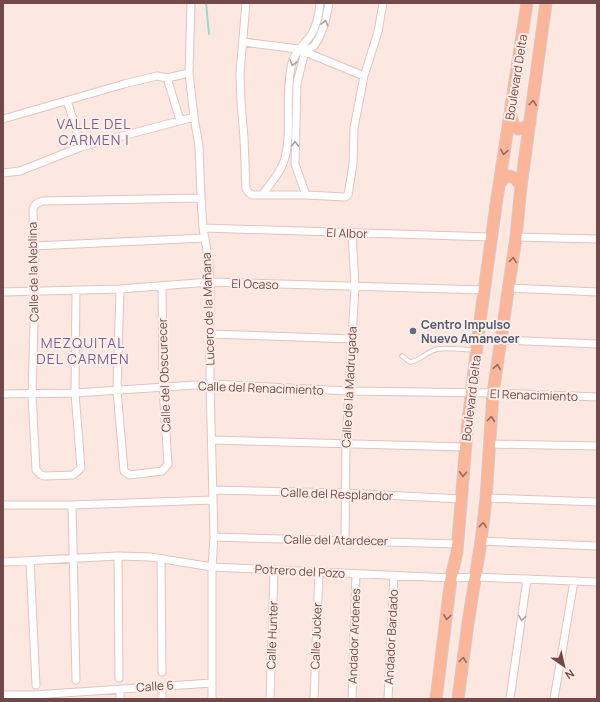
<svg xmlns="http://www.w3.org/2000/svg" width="600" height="702" font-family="Manrope,sans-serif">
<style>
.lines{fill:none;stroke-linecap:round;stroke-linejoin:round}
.stream{stroke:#9cd6cc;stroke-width:2}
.service-casing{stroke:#e2c4c0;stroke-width:5.5}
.minor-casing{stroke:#e2c4c0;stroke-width:9}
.primary-casing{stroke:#d5c8c8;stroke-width:13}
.service{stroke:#fff;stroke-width:3.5}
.minor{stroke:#fff;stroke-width:7}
.primary{stroke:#fbb599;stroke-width:11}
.oneway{stroke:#b19b9a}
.oneway2{stroke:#9b6960}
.service-dot{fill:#5c6f8a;stroke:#ffede7;stroke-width:1.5}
.labels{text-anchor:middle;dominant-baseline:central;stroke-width:4;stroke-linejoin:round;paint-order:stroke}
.street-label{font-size:12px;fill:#724948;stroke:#ffede7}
.service-label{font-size:12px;font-weight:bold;fill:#4e5e75;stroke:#ffede7;text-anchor:start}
.quarter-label{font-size:14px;letter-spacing:1px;fill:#746496;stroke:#ffede7}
</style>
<rect width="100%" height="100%" fill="#fce8e1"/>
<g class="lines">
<!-- stream -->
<path class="stream" d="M206 3 209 34"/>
<!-- service casing -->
<g class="service-casing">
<path id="service" d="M402 356 410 362C420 361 427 351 438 349 446 347 466 350 475 350"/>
</g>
<!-- minor casing -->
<g class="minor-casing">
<path id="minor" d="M191 3 189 73 194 117 199 146 201 198 203 228 209 262 210 282V384L214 537 212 567V699
M246 3 240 73 241 102 244 138 246 189 249 193 253 195H306L345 197 348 195 353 164 354 128 364 76 378 32 383 3
M243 42 298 49 364 76
M167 78 189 73
M67 101 76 128 81 147
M3 119 124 84 157 76 167 78 180 120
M3 173 20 171 81 147 194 117
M262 195C269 185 280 174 284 161 293 132 284 94 292 63 295 51 304 45 311 35 317 26 319 14 320 3
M306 195 295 164 297 83 305 51 314 46 319 38 325 23 329 3
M203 228 491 237
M516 237 597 239
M34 246 205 238
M509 288 597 292
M120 289 117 391 124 471 130 475 162 471 165 468 168 464 163 387 162 286
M76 290 75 393 81 468 73 475 45 476 41 475 36 470 32 394 35 291 33 209 36 204 42 201 201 198
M3 292 120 289 210 282 484 290
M210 334 352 339
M501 340 597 344
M3 394 75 393 210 384 349 391 493 393 597 397
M212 440 465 447
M489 444 597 446
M213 490 345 493 461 499
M486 498 597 502
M3 505H72L213 500
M72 505 76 680
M214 537 458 544
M345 540 346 443 355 287 352 233
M481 541 597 546
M118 556 119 678
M161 559 162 672
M30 561 36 685
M3 562 118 556 151 557 212 567 451 578 476 577 597 582
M162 686V699
M120 689V699
M3 695H34L212 683
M270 699 274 570
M314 699 319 572
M352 699 356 574
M388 699 394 576
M510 699 527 579
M554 699 574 581"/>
</g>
<!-- primary casing -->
<g class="primary-casing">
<path id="primary" d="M510 114 514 126 518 129 524 128 530 124
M499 185 503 179 510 176 516 179 521 186
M436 699 451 578 457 552 467 430 479 328 496 205 527 3
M458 699 468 623 481 541 486 498 493 393 516 237 521 186 546 3"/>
</g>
<!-- service -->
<use href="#service" class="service"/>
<!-- minor -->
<use href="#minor" class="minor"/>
<!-- primary -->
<use href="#primary" class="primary"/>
</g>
<!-- one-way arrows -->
<defs><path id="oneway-chevron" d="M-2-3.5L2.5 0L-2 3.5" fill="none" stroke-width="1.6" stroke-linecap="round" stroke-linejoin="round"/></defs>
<g class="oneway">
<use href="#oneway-chevron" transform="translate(325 23) rotate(-75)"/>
<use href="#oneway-chevron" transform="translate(293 63) rotate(107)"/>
<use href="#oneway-chevron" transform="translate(295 144) rotate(-89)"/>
<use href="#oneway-chevron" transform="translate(522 618) rotate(98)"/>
</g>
<g class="oneway2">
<use href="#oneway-chevron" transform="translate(533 103) rotate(-83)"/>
<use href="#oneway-chevron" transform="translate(504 152) rotate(99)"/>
<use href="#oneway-chevron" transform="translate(513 260) rotate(-82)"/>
<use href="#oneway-chevron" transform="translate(497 367) rotate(-82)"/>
<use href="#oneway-chevron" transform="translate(491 419) rotate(-85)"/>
<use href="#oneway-chevron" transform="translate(463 474) rotate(94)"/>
<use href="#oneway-chevron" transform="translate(483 525) rotate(-84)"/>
<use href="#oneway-chevron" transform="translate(447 617) rotate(97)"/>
<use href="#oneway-chevron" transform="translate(463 660) rotate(-83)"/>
</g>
<!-- markers -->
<circle class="service-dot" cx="413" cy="331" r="4"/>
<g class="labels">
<!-- street labels -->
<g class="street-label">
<text transform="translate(516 77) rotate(-81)">Boulevard Delta</text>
<text transform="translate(347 233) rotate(2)">El Albor</text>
<text transform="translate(33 272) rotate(-91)">Calle de la Neblina</text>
<text transform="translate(255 284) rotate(2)">El Ocaso</text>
<text transform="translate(208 309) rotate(-92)">Lucero de la Mañana</text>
<text transform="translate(164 375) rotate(-92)">Calle del Obscurecer</text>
<text transform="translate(349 387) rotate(-87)">Calle de la Madrugada</text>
<text transform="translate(261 388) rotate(2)">Calle del Renacimiento</text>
<text transform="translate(534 395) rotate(2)">El Renacimiento</text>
<text transform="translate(471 398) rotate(-83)">Boulevard Delta</text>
<text transform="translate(337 494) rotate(2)">Calle del Resplandor</text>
<text transform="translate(336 540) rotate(1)">Calle del Atardecer</text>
<text transform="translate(300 571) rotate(3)">Potrero del Pozo</text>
<text transform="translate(272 635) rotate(-88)">Calle Hunter</text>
<text transform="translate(316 636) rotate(-88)">Calle Jucker</text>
<text transform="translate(354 636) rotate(-88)">Andador Ardenes</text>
<text transform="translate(391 637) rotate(-87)">Andador Bardado</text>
<text transform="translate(155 686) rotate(-4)">Calle 6</text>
</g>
<!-- service labels -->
<g class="service-label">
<text x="421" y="324">Centro Impulso<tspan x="421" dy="14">Nuevo Amanecer</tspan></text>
</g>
<!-- quarter labels -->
<g class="quarter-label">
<text x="94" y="123">VALLE DEL<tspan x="94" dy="16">CARMEN I</tspan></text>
<text x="83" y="342">MEZQUITAL<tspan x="83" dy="16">DEL CARMEN</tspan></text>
</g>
</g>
<!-- border -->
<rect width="600" height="702" fill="none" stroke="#724948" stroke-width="8"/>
<!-- north arrow -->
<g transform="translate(564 666) rotate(146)" stroke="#ffede7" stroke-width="3" paint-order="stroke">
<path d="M0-3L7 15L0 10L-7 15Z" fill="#724948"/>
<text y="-6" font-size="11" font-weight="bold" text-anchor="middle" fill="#724948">N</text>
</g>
</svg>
